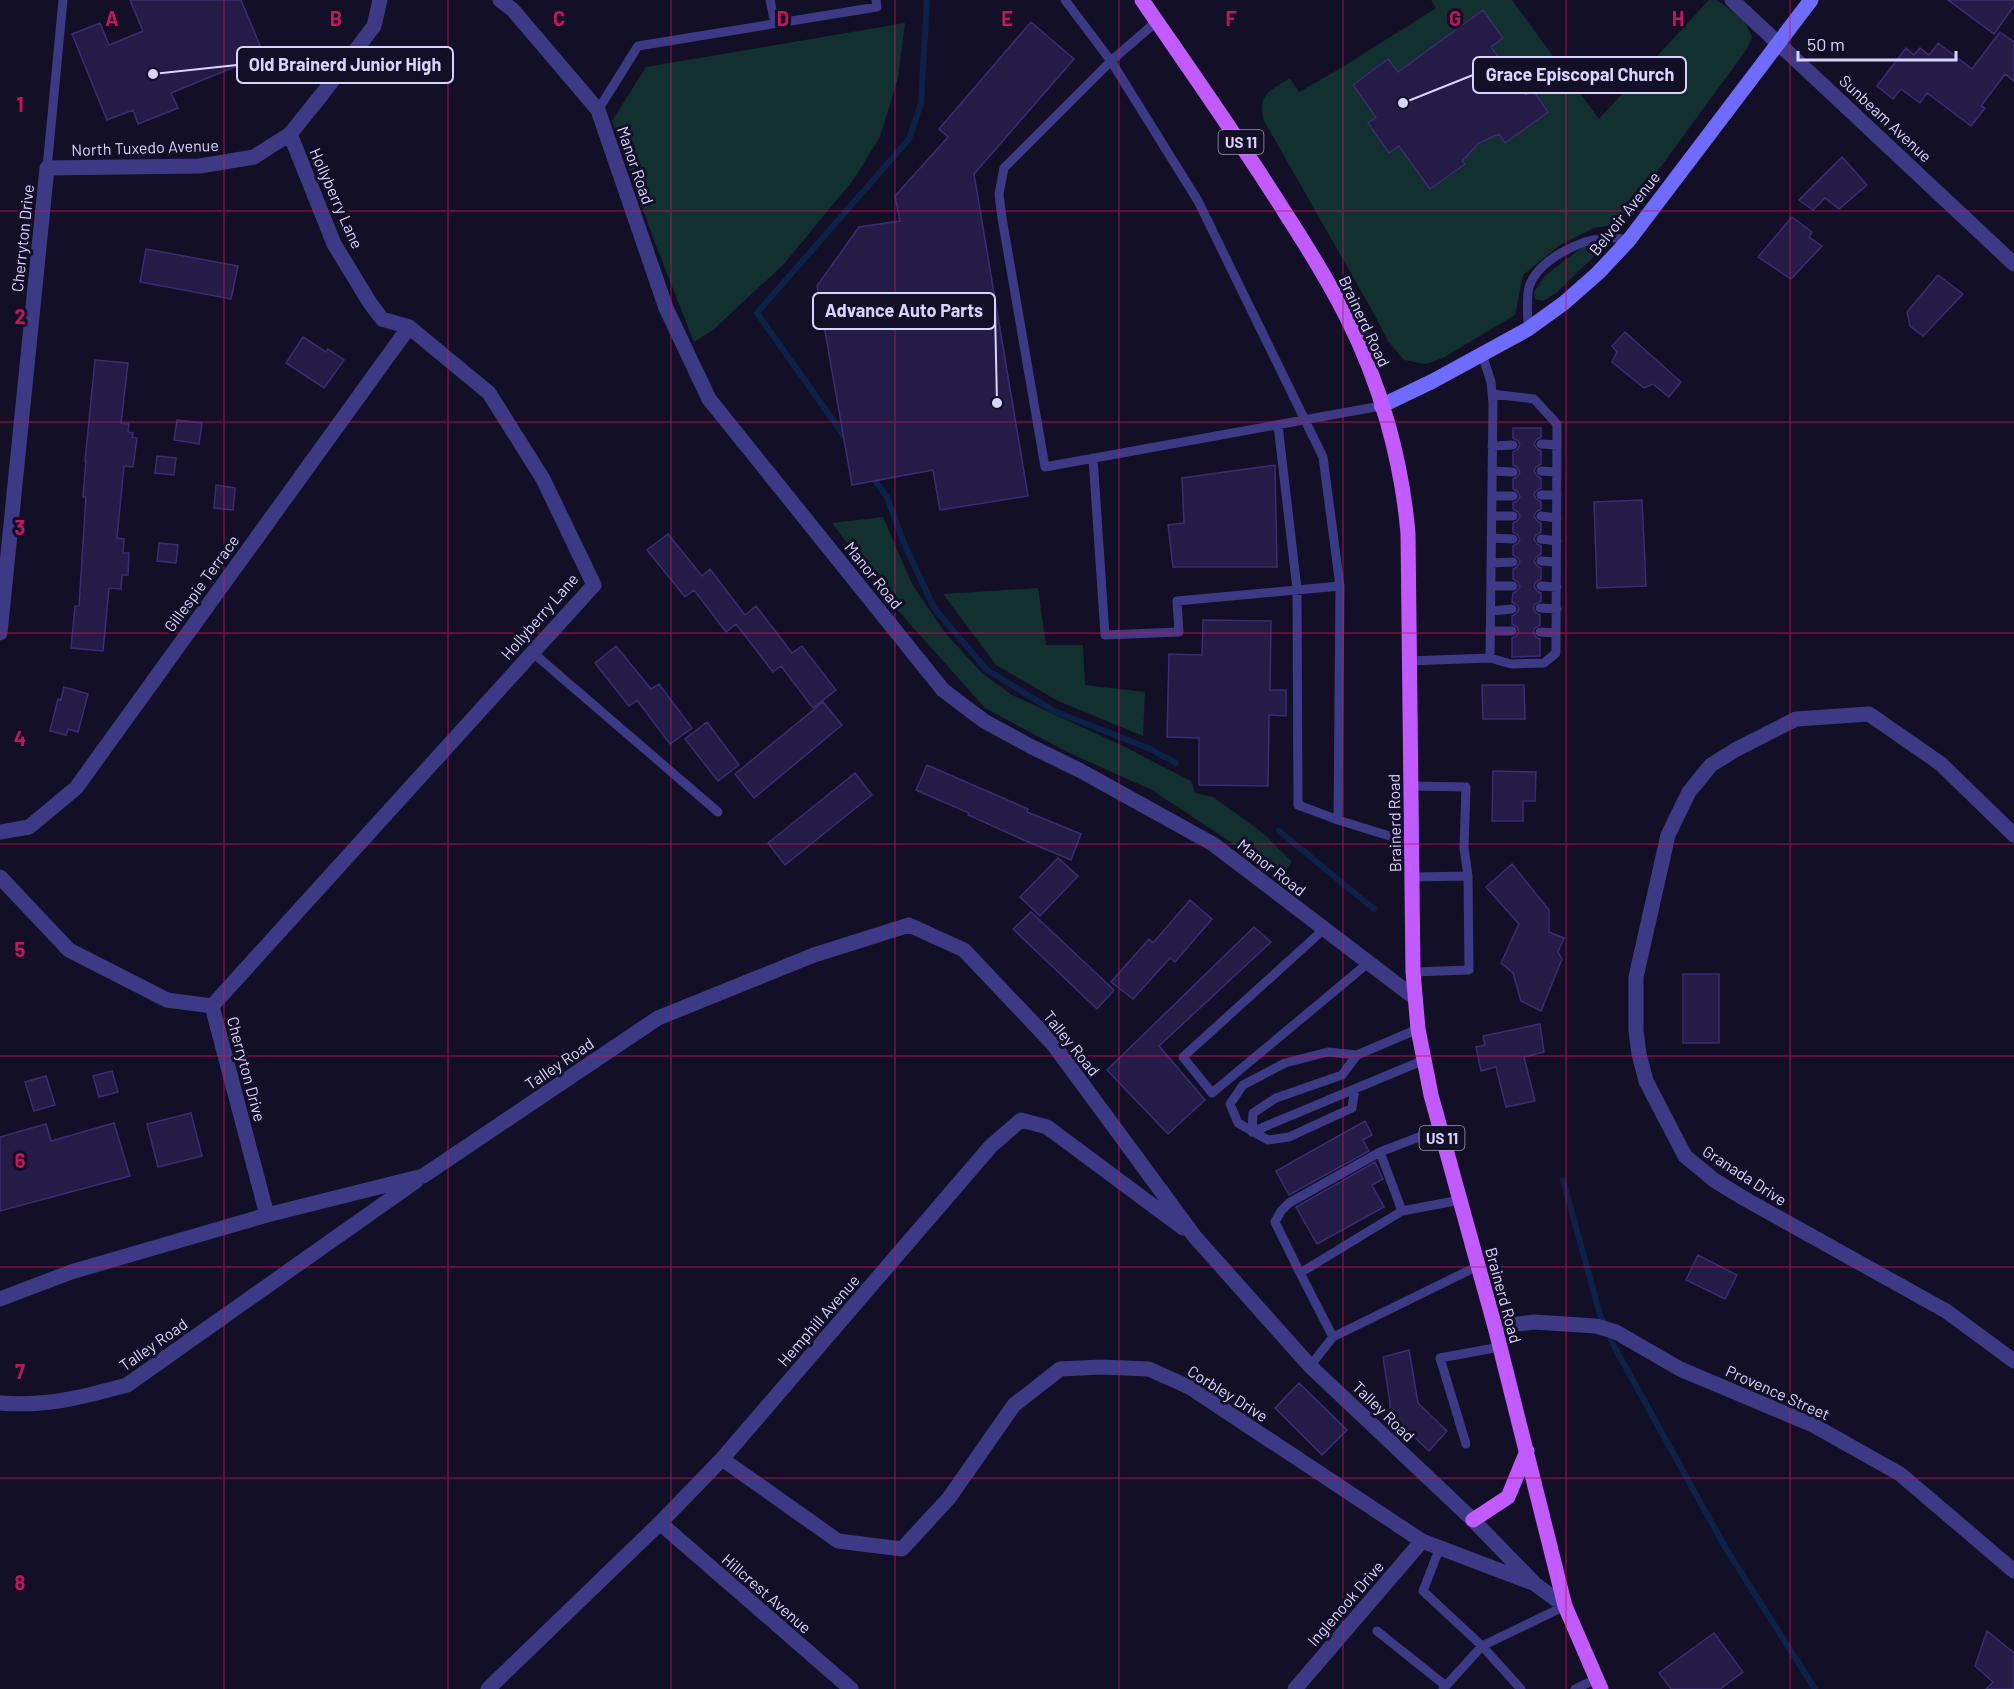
<svg xmlns="http://www.w3.org/2000/svg" width="2014" height="1689" font-family="Barlow,sans-serif">
<style>
.green{fill:#12302f;fill-rule:evenodd}
.lines{fill:none;stroke-linecap:round;stroke-linejoin:round}
.stream{stroke:#0c2248;stroke-width:6}
.building{fill:#241b47;stroke:#3b2d73;stroke-width:1.5}
.lane{stroke:#3d3a85;stroke-width:9}
.street{stroke:#3d3a85;stroke-width:15}
.secondary{stroke:#6f6bff;stroke-width:15}
.primary{stroke:#c25bff;stroke-width:15}
.grid{fill:none;stroke:#c2185b;stroke-width:1.5;stroke-opacity:0.55}
.labels{text-anchor:middle;dominant-baseline:central;stroke-width:6;stroke-linejoin:round;paint-order:stroke}
.shield{fill:#130f26;stroke:#9e99be;stroke-width:1.5}
.shield-label{font-size:15px;font-weight:bold;fill:#d9d4ff}
.street-label{font-size:16px;fill:#d9d4ff;stroke:#130f26}
.grid-label{font-size:20px;text-anchor:middle;font-weight:bold;fill:#c2185b;stroke:#130f26;stroke-width:6;stroke-linejoin:round;paint-order:stroke}
.leader{fill:none;stroke:#d9d4ff;stroke-width:2}
.callout-dot{fill:#d9d4ff;stroke:#130f26;stroke-width:2}
.callout{fill:#130f26;stroke:#d9d4ff;stroke-width:2}
.callout-label{font-size:18px;text-anchor:middle;font-weight:bold;fill:#d9d4ff}
</style>
<rect width="100%" height="100%" fill="#130f26"/>
<!-- green -->
<path class="green" d="M1431 0H1512L1599 119 1709 0H1717L1743 19 1752 37 1747 49 1619 224 1594 228 1560 245 1523 275 1515 315 1443 358 1426 364 1404 360 1388 341 1373 312 1263 119C1259 92 1269 92 1290 78L1299 92 1341 68 1436 8ZM1483 10 1503 38 1491 47 1526 95 1533 90 1548 111 1505 142 1499 134 1479 143 1462 161 1464 164 1431 189 1399 146 1389 153 1368 123 1376 117 1353 84 1388 59 1398 72Z
M905 23 898 78 880 137 854 179 784 264 713 330 694 342 655 243 612 121 646 67Z
M1598 243 1604 247 1556 293 1543 301 1535 299 1534 292 1544 277 1561 263 1583 247Z
M883 517 912 584 946 634 982 673 1012 695 1123 746 1191 781 1195 793 1213 797 1263 833 1292 862 1282 876 1152 790 1067 752 985 708 893 605 832 523Z
M1038 588 1046 645H1083L1085 685 1145 692 1143 736 1058 701 996 665 943 594Z"/>
<g class="lines">
<!-- stream -->
<path class="stream" d="M847 440 757 313 909 139 921 103 927 0
M871 475 887 497 903 541 934 608 987 670 1054 711 1148 748 1176 763
M1279 831 1374 909
M1563 1180 1600 1315 1614 1346 1725 1547 1815 1689"/>
</g>
<!-- building -->
<path class="building" d="M130 0H241L264 55 171 93 178 108 138 124 133 110 107 120 72 34 100 23 109 45 143 31Z
M1948 0H2014V6L1994 34Z
M1483 10 1503 38 1491 47 1526 95 1533 90 1548 112 1505 143 1499 134 1479 143 1462 161 1465 164 1430 189 1399 146 1389 153 1368 123 1376 117 1353 85 1388 59 1398 72Z
M1031 22 1074 59 974 174 1028 496 940 510 933 470 852 485 817 286 859 227 900 221 895 196 948 137 939 129Z
M2000 32 2014 42V81L2005 74 1981 106 1985 108 1971 126 1927 93 1920 103 1901 89 1893 99 1877 86 1906 48 1914 55 1920 48 1929 55 1938 43 1972 69Z
M1842 157 1867 185 1839 209 1825 198 1813 210 1799 200Z
M1792 217 1812 232 1809 237 1822 246 1791 279 1758 257Z
M146 249 238 266 231 299 140 282Z
M1938 275 1963 294 1923 336 1910 326 1907 312Z
M1625 332 1681 382 1669 397 1653 384 1644 388 1612 362 1617 352 1612 346Z
M303 337 326 352 328 349 344 360 324 388 286 363Z
M95 360 128 363 121 423 129 424 128 432 133 433 132 437 137 438 133 467 124 466 117 538 124 539 123 553H129L128 575H122L121 589 109 588 103 651 71 648 75 606H79L86 497H83L86 461H85Z
M177 420 202 423 199 444 174 440Z
M1513 428H1541V437L1536 440 1534 444 1537 449 1541 451V464L1536 467 1534 471 1537 476 1541 478V488L1537 490 1534 494 1536 499 1541 502V509L1536 512 1534 516 1537 521 1541 523V532L1536 535 1534 539 1537 544 1541 546V554L1536 557 1534 561 1537 566 1541 568V579L1536 582 1534 586 1537 591 1541 593V601L1535 604 1533 608 1536 613 1540 615V625L1535 628 1533 632 1536 637 1540 639V656L1512 657V638L1516 636 1519 632 1517 627 1512 624V616L1516 614 1519 609 1517 605 1512 602 1513 593 1517 591 1520 587 1518 582 1513 579V569L1517 567 1520 562 1518 558 1513 555V546L1518 543 1520 539 1517 534 1513 532V523L1517 521 1520 517 1518 512 1513 509V503L1517 501 1520 497 1518 492 1513 489V479L1518 476 1520 472 1517 467 1513 465V452L1517 450 1520 445 1518 441 1513 438Z
M157 456 176 458 174 475 155 473Z
M1275 465 1277 567H1173L1168 525 1184 523 1182 478Z
M216 485 235 488 233 510 214 508Z
M1642 500 1646 586 1597 588 1594 502Z
M668 534 702 576 710 569 745 615 756 606 792 653 802 646 836 690 813 708 781 666 773 672 736 624 726 632 694 590 685 597 647 550Z
M159 543 178 545 176 563 157 561Z
M1203 620 1271 621 1270 690H1286V716L1269 715 1268 786 1199 785V738L1167 737 1169 654 1202 655Z
M616 646 651 689 659 684 692 728 670 744 637 700 629 706 595 663Z
M1482 685H1524L1525 719H1483Z
M64 687 88 694 78 732 68 729 66 735 50 731 58 699 61 700Z
M823 702 842 725 754 798 735 774Z
M707 722 739 765 718 781 685 739Z
M927 765 1028 809 1027 812 1081 834 1071 860 1019 838 968 815 969 813 916 790Z
M1493 771 1536 772 1535 801H1523V821H1492Z
M855 773 872 795 785 865 768 843Z
M1058 858 1078 876 1040 916 1020 897Z
M1512 864 1549 910V932L1564 938 1558 952 1562 959 1541 1011 1521 1001 1513 973 1501 963 1519 924 1486 887Z
M1190 900 1212 919 1175 962 1170 958 1133 999 1111 982 1149 939 1153 943Z
M1031 912 1114 990 1097 1009 1013 929Z
M1254 927 1271 942 1159 1046 1205 1100 1168 1134 1107 1070Z
M1683 974H1719V1043H1683Z
M1540 1024 1544 1052 1524 1057 1535 1101 1506 1107 1496 1067 1481 1071 1476 1047 1485 1045 1483 1036Z
M112 1071 118 1092 99 1097 93 1076Z
M46 1076 55 1105 34 1111 25 1082Z
M191 1113 202 1156 158 1167 147 1124Z
M1365 1121 1372 1135 1363 1140 1369 1151 1289 1195 1276 1171Z
M114 1123 130 1176 0 1211V1137L46 1124 51 1141Z
M1375 1162 1383 1179 1372 1185 1384 1207 1317 1244 1296 1207Z
M1698 1255 1737 1275 1725 1299 1686 1280Z
M1409 1350 1418 1403 1447 1431 1429 1451 1390 1414V1403L1383 1357Z
M1299 1383 1347 1430 1322 1455 1275 1408Z
M1987 1631 2014 1653V1689H1986L1993 1682 1975 1666Z
M1714 1633 1743 1672 1720 1689H1671L1659 1673Z"/>
<g class="lines">
<!-- lane -->
<path class="lane" d="M770 0 775 23
M1065 0 1111 61 1198 201 1323 457 1340 586 1338 820 1412 843
M1157 21 1111 61 1004 168 999 194 1002 218 1045 467 1381 406
M598 110 638 46 877 7 876 0
M47 168 63 0
M1528 329C1528 316 1526 300 1529 287 1538 260 1579 240 1605 238 1613 237 1621 239 1629 240
M1278 425 1297 589 1298 805 1338 820
M1541 444 1557 445
M1492 446 1513 445
M1093 458 1105 635 1179 632 1177 601 1340 586
M1492 471 1513 472
M1541 471 1557 472
M1541 495H1557
M1492 496H1513
M1492 516H1513
M1541 516 1557 518
M1491 538 1513 539
M1541 539 1557 541
M1541 561 1556 562
M1491 563 1513 562
M1491 586H1513
M1541 586 1557 587
M1540 608 1557 609
M1491 611 1512 609
M1490 631H1512
M1540 632 1556 633
M532 652 718 812
M1490 658 1511 664 1544 663 1556 653 1557 424 1534 399 1492 394
M1408 661 1490 658 1493 403 1491 382 1482 354
M1411 786 1466 787 1464 848 1468 876
M1413 877 1468 876 1469 970 1413 972
M1323 930 1183 1057 1212 1093 1368 963
M1355 1089 1352 1108 1289 1137 1268 1140 1238 1123 1230 1104 1243 1085 1285 1063 1328 1052 1357 1055
M1440 1129 1380 1152 1289 1203 1281 1211 1275 1222 1300 1273 1402 1211 1460 1200
M1252 1132 1253 1113 1276 1098 1342 1075 1357 1055 1418 1029
M1252 1132 1424 1060
M1380 1152 1402 1211
M1300 1273 1333 1337
M1310 1366 1333 1337 1478 1266
M1466 1444 1440 1358 1500 1347
M1440 1547 1423 1591 1482 1646 1521 1689
M1377 1631 1446 1686
M1443 1689 1482 1646 1565 1606
M1575 1689 1596 1679"/>
<!-- street -->
<path class="street" d="M500 0 513 10 598 110 666 308 709 399 943 690 984 721 1030 746 1081 771 1213 844 1415 998
M1732 0 2014 264
M0 633 47 168 200 166 254 157 290 134 323 93 374 26 380 0
M0 832 29 827 76 788 409 327
M2014 835 1941 764 1869 714 1796 719 1735 750 1711 765 1689 792 1668 835 1636 977V1031L1639 1054 1646 1081 1685 1156 1714 1180 1745 1199 1946 1311 2014 1361
M0 877 69 950 167 1000 212 1006 267 1215
M212 1006 594 585 543 479 489 393 409 327 382 319 370 303 334 244 290 134
M0 1299 71 1272 267 1215 423 1176 658 1018 814 955 909 925 964 950 1053 1044 1195 1237 1310 1366 1473 1520 1535 1584 1565 1606
M1495 1327 1534 1322 1596 1326 1616 1332 1680 1369 1813 1425 1900 1474 2014 1571
M0 1403C46 1407 83 1397 127 1385L416 1181
M722 1459 838 1541 902 1549 949 1498 1014 1405 1060 1369 1101 1367 1149 1369 1191 1388 1422 1541 1530 1582
M660 1523 851 1689
M488 1689 660 1523 722 1459 991 1146 1021 1120 1047 1127 1183 1228
M1295 1689 1422 1541"/>
<!-- secondary -->
<path class="secondary" d="M1381 406 1433 381 1528 329 1564 303 1598 273 1629 240 1811 0"/>
<!-- primary -->
<path class="primary" d="M1142 0C1190 70 1239 139 1284 211 1306 245 1328 280 1346 316 1380 382 1402 461 1408 534L1413 972 1418 1029 1431 1095 1495 1327 1565 1606 1601 1689
M1473 1520 1508 1497 1527 1451"/>
</g>
<!-- grid -->
<path class="grid" d="M224 0V1689M448 0V1689M671 0V1689M895 0V1689M1119 0V1689M1343 0V1689M1566 0V1689M1790 0V1689M0 211H2014M0 422H2014M0 633H2014M0 844H2014M0 1056H2014M0 1267H2014M0 1478H2014"/>
<g class="labels">
<!-- shield labels -->
<g class="shield">
<rect x="1218.5" y="130" width="45" height="24" rx="4.5"/>
<rect x="1419.5" y="1126" width="45" height="24" rx="4.5"/>
</g>
<g class="shield-label">
<text x="1241" y="142">US 11</text>
<text x="1442" y="1138">US 11</text>
</g>
<!-- street labels -->
<g class="street-label">
<text transform="translate(1886 118) rotate(43)">Sunbeam Avenue</text>
<text transform="translate(145 147) rotate(-2)">North Tuxedo Avenue</text>
<text transform="translate(636 165) rotate(71)">Manor Road</text>
<text transform="translate(337 198) rotate(66)">Hollyberry Lane</text>
<text transform="translate(1624 213) rotate(-51)">Belvoir Avenue</text>
<text transform="translate(22 238) rotate(-84)">Cherryton Drive</text>
<text transform="translate(1365 321) rotate(65)">Brainerd Road</text>
<text transform="translate(874 575) rotate(51)">Manor Road</text>
<text transform="translate(201 583) rotate(-54)">Gillespie Terrace</text>
<text transform="translate(539 616) rotate(-49)">Hollyberry Lane</text>
<text transform="translate(1394 823) rotate(-91)">Brainerd Road</text>
<text transform="translate(1272 867) rotate(38)">Manor Road</text>
<text transform="translate(1072 1043) rotate(51)">Talley Road</text>
<text transform="translate(559 1063) rotate(-34)">Talley Road</text>
<text transform="translate(247 1069) rotate(75)">Cherryton Drive</text>
<text transform="translate(1745 1175) rotate(33)">Granada Drive</text>
<text transform="translate(1504 1295) rotate(75)">Brainerd Road</text>
<text transform="translate(818 1320) rotate(-49)">Hemphill Avenue</text>
<text transform="translate(153 1344) rotate(-35)">Talley Road</text>
<text transform="translate(1778 1392) rotate(24)">Provence Street</text>
<text transform="translate(1228 1393) rotate(32)">Corbley Drive</text>
<text transform="translate(1384 1411) rotate(44)">Talley Road</text>
<text transform="translate(767 1593) rotate(41)">Hillcrest Avenue</text>
<text transform="translate(1345 1603) rotate(-49)">Inglenook Drive</text>
</g>
</g>
<g class="grid-label">
<text x="112" y="26">A</text>
<text x="336" y="26">B</text>
<text x="559" y="26">C</text>
<text x="783" y="26">D</text>
<text x="1007" y="26">E</text>
<text x="1231" y="26">F</text>
<text x="1455" y="26">G</text>
<text x="1678" y="26">H</text>
<text x="20" y="112">1</text>
<text x="20" y="324">2</text>
<text x="20" y="535">3</text>
<text x="20" y="746">4</text>
<text x="20" y="957">5</text>
<text x="20" y="1168">6</text>
<text x="20" y="1379">7</text>
<text x="20" y="1590">8</text>
</g>
<!-- callouts -->
<path class="leader" d="M153 74L237 65M1403 103L1473 75M997 403L995 311"/>
<g class="callout-dot">
<circle cx="153" cy="74" r="6"/>
<circle cx="1403" cy="103" r="6"/>
<circle cx="997" cy="403" r="6"/>
</g>
<g class="callout">
<rect x="237" y="47" width="216" height="36" rx="6"/>
<rect x="1473" y="57" width="213" height="36" rx="6"/>
<rect x="813" y="293" width="182" height="36" rx="6"/>
</g>
<g class="callout-label">
<text x="345" y="71">Old Brainerd Junior High</text>
<text x="1580" y="81">Grace Episcopal Church</text>
<text x="904" y="317">Advance Auto Parts</text>
</g>
<!-- scale -->
<path d="M1798 51v9h158v-9" fill="none" stroke="#d9d4ff" stroke-width="3"/>
<text x="1807" y="51" font-size="18" fill="#d9d4ff" stroke="#130f26" stroke-width="4.5" paint-order="stroke">50 m</text>
</svg>
